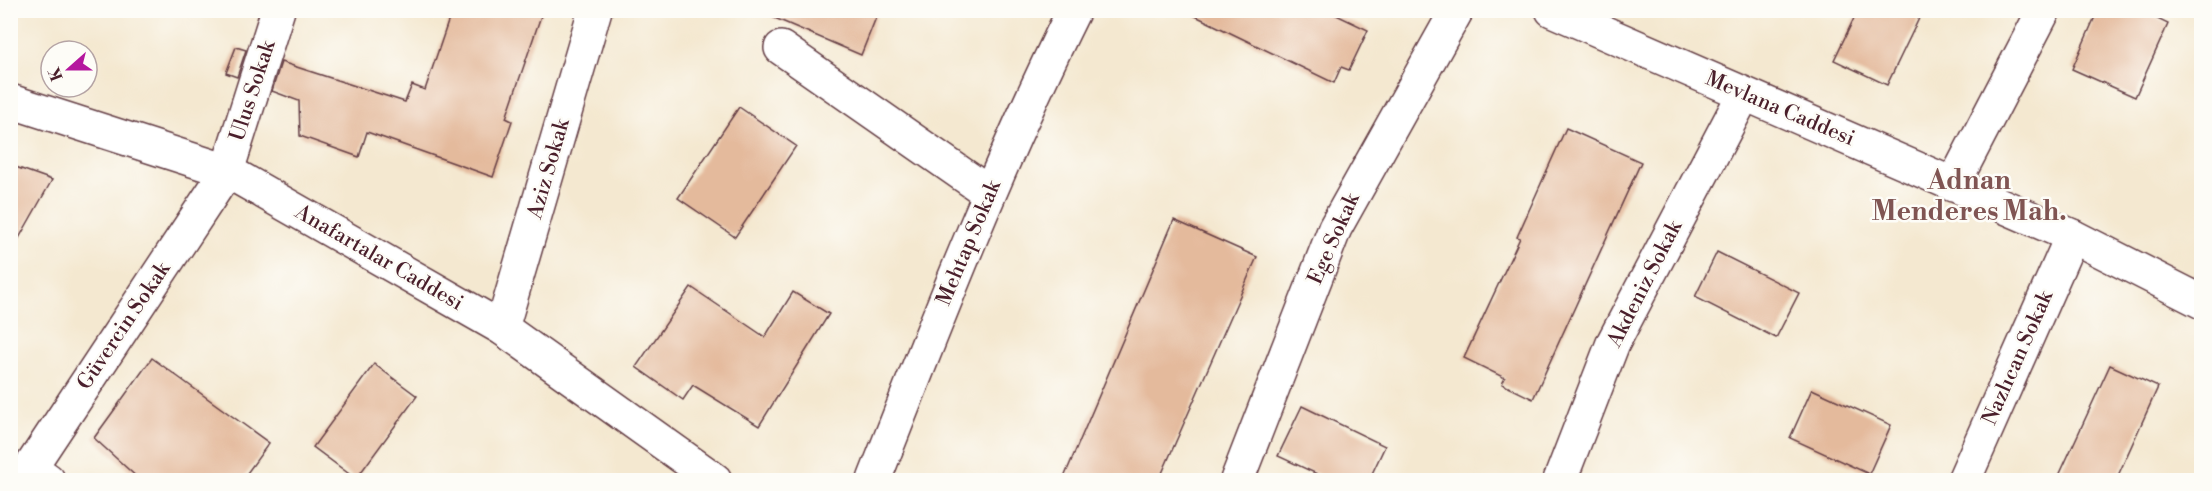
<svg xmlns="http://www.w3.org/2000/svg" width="2212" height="491" font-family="'Libre Bodoni',serif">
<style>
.building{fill:#e4ba9c}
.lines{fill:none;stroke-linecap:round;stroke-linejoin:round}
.street-casing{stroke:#643d44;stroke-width:36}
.secondary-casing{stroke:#643d44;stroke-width:36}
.street{stroke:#fff;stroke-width:33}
.secondary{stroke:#fff;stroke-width:33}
.labels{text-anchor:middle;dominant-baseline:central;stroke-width:5;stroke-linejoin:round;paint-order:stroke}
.street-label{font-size:21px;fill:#4a1f2b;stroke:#fdfcf7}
.district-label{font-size:27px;font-weight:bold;fill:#805553;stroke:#fdfcf7}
</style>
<rect width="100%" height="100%" fill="#fdfcf7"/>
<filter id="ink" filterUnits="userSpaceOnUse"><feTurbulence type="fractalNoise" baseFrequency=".0167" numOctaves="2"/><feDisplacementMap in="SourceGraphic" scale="12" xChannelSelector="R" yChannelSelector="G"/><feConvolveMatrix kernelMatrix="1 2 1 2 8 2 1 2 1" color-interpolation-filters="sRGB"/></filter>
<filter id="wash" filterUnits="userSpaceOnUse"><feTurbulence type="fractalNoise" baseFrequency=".008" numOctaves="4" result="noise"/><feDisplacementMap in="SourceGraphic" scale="24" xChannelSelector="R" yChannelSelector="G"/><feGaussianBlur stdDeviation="1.35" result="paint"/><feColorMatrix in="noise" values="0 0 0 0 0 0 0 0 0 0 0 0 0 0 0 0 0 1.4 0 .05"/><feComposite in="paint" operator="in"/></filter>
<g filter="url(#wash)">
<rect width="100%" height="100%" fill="#f4e8d0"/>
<g id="blocks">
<!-- building -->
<path class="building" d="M452 10H543L506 118 512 121 493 177 367 132 359 157 300 136 299 101 272 91 281 62 405 102 412 85 425 90Z
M756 10H879L861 55Z
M1183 10H1326L1368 30 1349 70 1341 67 1334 83Z
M1858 10H1923L1887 85 1834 60Z
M2098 10H2139L2168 24 2135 97 2072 69Z
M236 47 246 50 237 77 226 73Z
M739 107 796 146 735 237 678 198Z
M1566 128 1641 162 1533 399 1502 384 1505 378 1464 358 1520 238 1517 237Z
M10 165 52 180 10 254Z
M1174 220 1257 257 1159 480H1063Z
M1717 252 1799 293 1776 338 1695 297Z
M691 287 765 337 793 292 829 314 759 426 693 385 683 400 636 367Z
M152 358 269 443 242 480H140L94 438Z
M374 364 417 396 356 479 313 447Z
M2110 365 2158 387 2116 480H2057Z
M1812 389 1891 425 1869 474 1790 438Z
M1302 406 1385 446 1369 480H1330L1278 456Z"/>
</g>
</g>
<g filter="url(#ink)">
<use href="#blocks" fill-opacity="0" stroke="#643d44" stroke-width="1.5"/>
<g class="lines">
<!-- street casing -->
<g class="street-casing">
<path id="street" d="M781 48 989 193
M502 328 595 10
M22 480 227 171 278 10
M874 480C936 322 998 163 1074 10
M1237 480 1335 228 1457 10
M1560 480 1613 343 1744 94
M1964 480 2072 236"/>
</g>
<!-- secondary casing -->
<g class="secondary-casing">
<path id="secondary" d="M1552 10 2072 236 2202 302
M10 101 227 171 502 328 715 480
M1953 185 2044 10
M30 467 48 480"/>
</g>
<!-- street -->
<use href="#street" class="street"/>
<!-- secondary -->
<use href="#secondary" class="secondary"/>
</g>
</g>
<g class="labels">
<!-- street labels -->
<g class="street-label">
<text transform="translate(253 91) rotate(-72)">Ulus Sokak</text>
<text transform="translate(1780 109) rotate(23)">Mevlana Caddesi</text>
<text transform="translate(549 169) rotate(-74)">Aziz Sokak</text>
<text transform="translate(1334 239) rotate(-66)">Ege Sokak</text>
<text transform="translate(969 243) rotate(-67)">Mehtap Sokak</text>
<text transform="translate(379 258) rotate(30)">Anafartalar Caddesi</text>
<text transform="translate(1645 284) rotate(-63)">Akdeniz Sokak</text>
<text transform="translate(124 326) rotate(-56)">Güvercin Sokak</text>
<text transform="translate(2018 358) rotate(-66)">Nazlıcan Sokak</text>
</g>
<!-- district labels -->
<g class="district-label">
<text x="1969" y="181">Adnan<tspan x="1969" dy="31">Menderes Mah.</tspan></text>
</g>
</g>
<!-- margin -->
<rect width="2212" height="491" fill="none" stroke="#fdfcf7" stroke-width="36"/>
<!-- north arrow -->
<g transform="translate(69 69) rotate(249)"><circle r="28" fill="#fdfcf7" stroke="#b5a4a5" stroke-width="1.5"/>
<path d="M0-4.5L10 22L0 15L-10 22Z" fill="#b5179e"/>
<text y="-9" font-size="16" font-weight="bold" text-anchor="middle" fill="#4a1f2b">K</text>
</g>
</svg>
